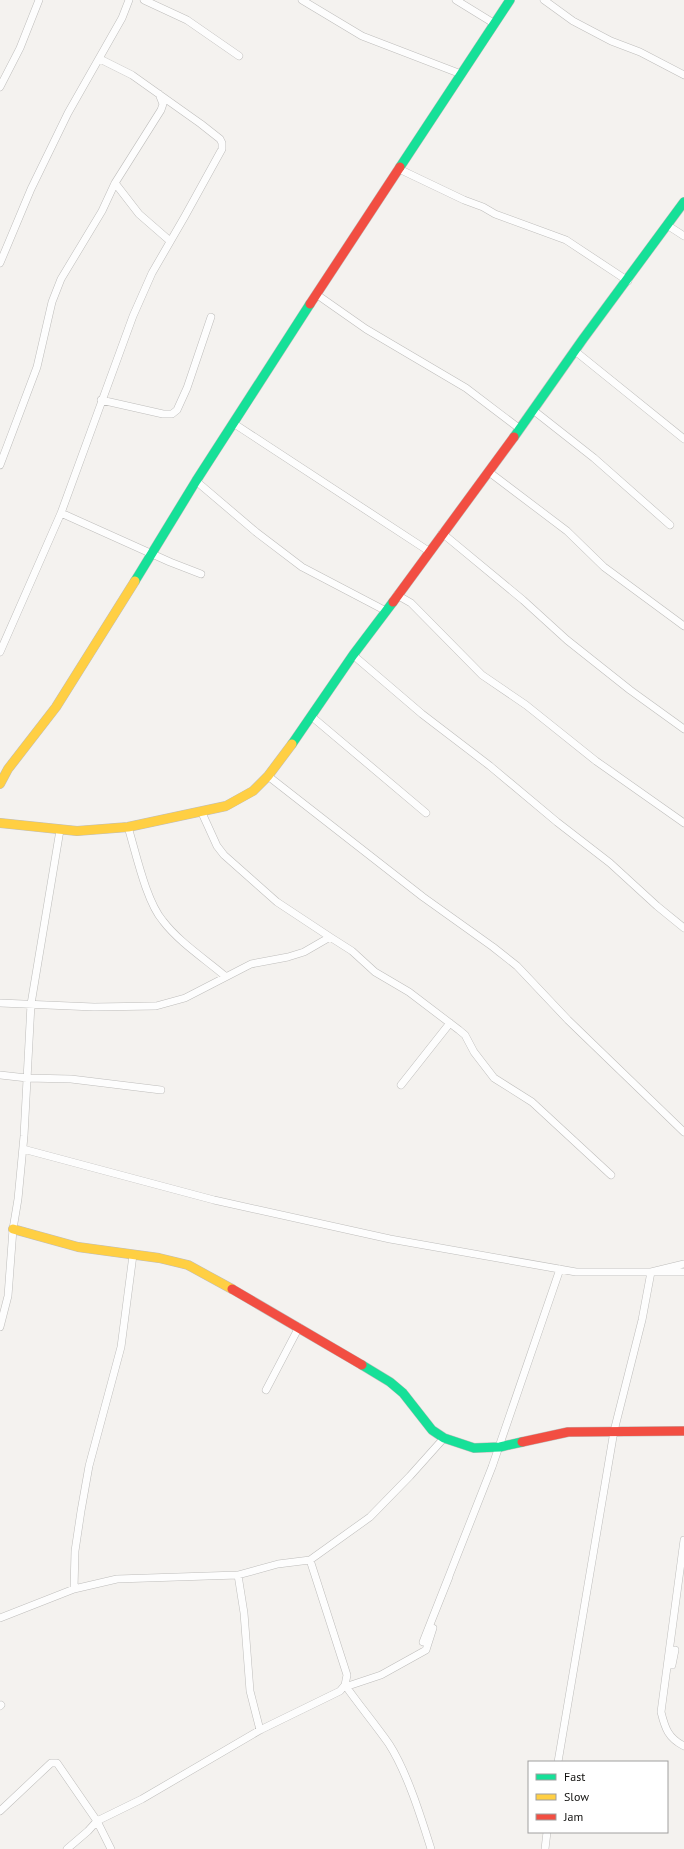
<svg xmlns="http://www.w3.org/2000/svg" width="684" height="1849" font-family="'PT Sans',sans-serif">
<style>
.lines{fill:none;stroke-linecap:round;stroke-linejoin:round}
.street-casing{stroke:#bebdbb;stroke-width:8}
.fast-casing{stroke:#bebdbb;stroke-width:10}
.slow-casing{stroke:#bebdbb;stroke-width:10}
.jam-casing{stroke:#bebdbb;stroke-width:10}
.street{stroke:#fdfdfd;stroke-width:7}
.fast{stroke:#16e098;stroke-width:9}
.slow{stroke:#ffcf43;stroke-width:9}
.jam{stroke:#f24e42;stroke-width:9}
</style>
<rect width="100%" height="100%" fill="#f4f2ef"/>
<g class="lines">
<!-- street casing -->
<g class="street-casing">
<path id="street" d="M144 0 187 20 239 56
M302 0 362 36 461 74
M456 0 495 24
M544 0 573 21 611 41 640 52 684 75
M0 87 20 48 39 0
M399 169 464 200 483 207 495 214 566 240 628 281
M115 183 139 214 170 241
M667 225 684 236
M0 263 31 189 68 113 122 18 129 0
M316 294 366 329 466 388 520 429
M575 351 684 439
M101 400 163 414H172L177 410 187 388 211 317
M533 410 594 458 670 525
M233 423 430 552
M0 465 37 367 52 302 61 279 102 211 115 183 161 110 163 104 159 94
M489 472 567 531 604 567 684 626
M196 481 256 532 302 567 386 611
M61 513 170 562 201 574
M442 533 523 600 567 640 630 690 684 729
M397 595 411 603 482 675 526 705 596 761 684 823
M0 652 61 513 133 316 152 273 185 216 222 149V143L220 139 201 124 132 75 100 59
M353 655 422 714 490 766 557 822 610 863 657 906 684 928
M311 716 426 813
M268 776 423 897 493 947 517 966 568 1020 684 1132
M128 827C136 853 146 901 163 921 179 942 205 959 225 976
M330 937 352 951 375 972 409 992 459 1030 465 1035 474 1052 494 1078 532 1102 611 1175
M0 1003 94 1007 156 1006 185 998 251 964 288 957 304 952 330 937 277 902 224 855 217 846 202 813
M0 1075 27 1078 71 1079 161 1090
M401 1085 450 1023
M23 1149 214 1200 390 1239 576 1272H684
M0 1327 8 1296 13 1229 18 1199 24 1136 31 1004 60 830
M266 1390 299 1327
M684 1540 661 1712C665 1728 668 1738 684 1746
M238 1575 244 1613 250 1691 260 1730
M449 1577 423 1642 492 1467 560 1269
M74 1589 75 1551 81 1511 89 1466 121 1347 133 1255
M0 1618 74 1589 117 1579 238 1575 278 1564 310 1560 370 1517 410 1476 444 1438
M672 1665 675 1650
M345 1685C359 1705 375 1724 389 1744 407 1772 421 1817 431 1849
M345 1687 381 1675 426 1650 433 1628
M0 1706 1 1705
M558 1762 614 1431 642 1320 651 1272 684 1264
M0 1811 51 1763H57L97 1821 111 1849
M67 1849 88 1831 97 1821 142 1799 260 1730 340 1691 345 1685 347 1675 310 1560
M545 1849 547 1832"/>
</g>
<!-- fast casing -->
<g class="fast-casing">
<path id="fast" d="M400 167 510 0
M514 437 583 339 684 202
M135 581 196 481 310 304
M292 744 353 655 393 602
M362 1365 390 1382 403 1393 432 1430 444 1438 474 1448 500 1447 522 1442"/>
</g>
<!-- slow casing -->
<g class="slow-casing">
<path id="slow" d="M0 784 8 769 56 707 135 581
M0 823 77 831 128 827 226 806 253 791 268 776 292 744
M13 1229 78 1247 159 1258 188 1265 232 1289"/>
</g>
<!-- jam casing -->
<g class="jam-casing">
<path id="jam" d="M310 304 400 167
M393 602 514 437
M232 1289 362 1365
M522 1442 568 1432 684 1431"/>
</g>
<!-- street -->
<use href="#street" class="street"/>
<!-- fast -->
<use href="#fast" class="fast"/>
<!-- slow -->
<use href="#slow" class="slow"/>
<!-- jam -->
<use href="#jam" class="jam"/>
</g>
<!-- legend -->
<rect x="528" y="1761" width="140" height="72" fill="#ffffff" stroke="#a09f9f"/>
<rect x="536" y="1774" width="20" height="6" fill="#16e098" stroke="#a09f9f"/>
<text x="564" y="1781" font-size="12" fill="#11100e">Fast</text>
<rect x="536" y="1794" width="20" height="6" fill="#ffcf43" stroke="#a09f9f"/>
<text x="564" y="1801" font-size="12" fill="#11100e">Slow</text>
<rect x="536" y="1814" width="20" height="6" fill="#f24e42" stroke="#a09f9f"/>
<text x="564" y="1821" font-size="12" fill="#11100e">Jam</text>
</svg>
